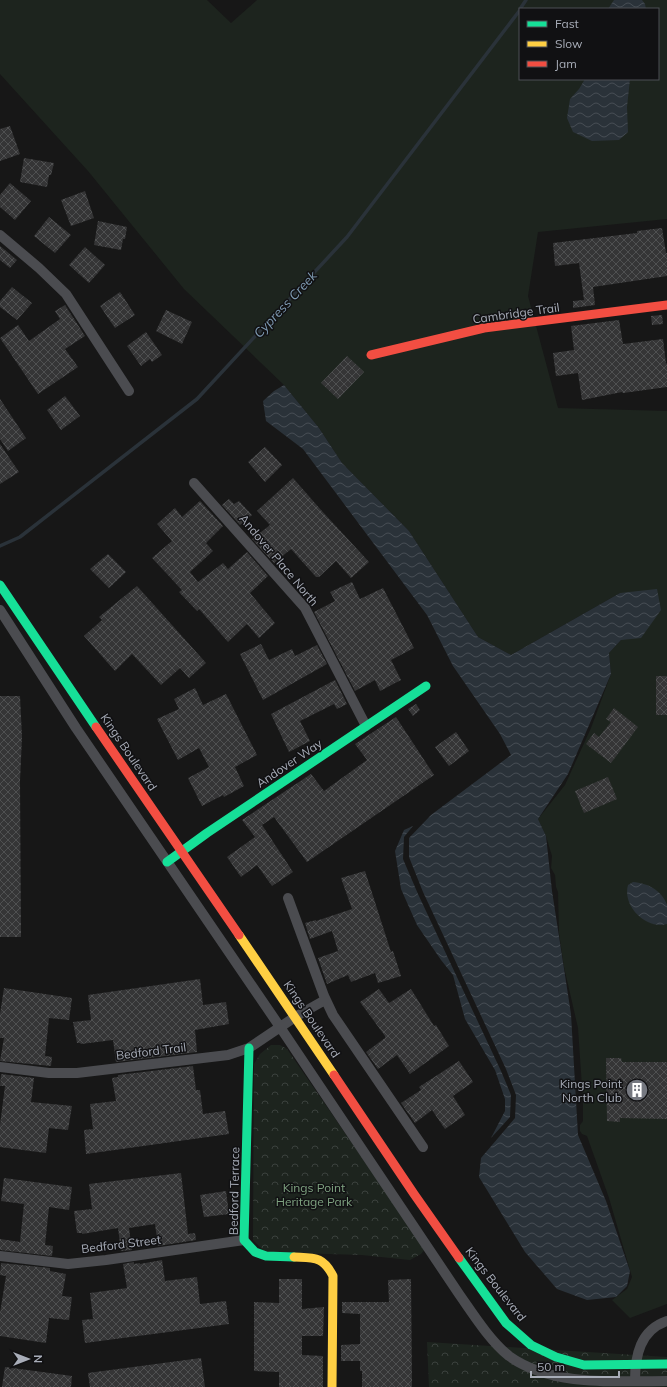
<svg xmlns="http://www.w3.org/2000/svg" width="667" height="1387" font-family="Mulish,sans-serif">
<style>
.grass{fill:#1d241e;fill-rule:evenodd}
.park{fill:url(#park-crowns)}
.water{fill:url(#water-waves)}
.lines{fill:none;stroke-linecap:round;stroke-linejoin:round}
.stream{stroke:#2a3239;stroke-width:3.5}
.building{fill:url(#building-cross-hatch)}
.street{stroke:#4b4c50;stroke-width:10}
.fast{stroke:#16e098;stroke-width:9}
.slow{stroke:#ffcf43;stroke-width:9}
.jam{stroke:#f24e42;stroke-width:9}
.labels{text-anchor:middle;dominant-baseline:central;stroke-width:3;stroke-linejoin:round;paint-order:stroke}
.street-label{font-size:12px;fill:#a8adb8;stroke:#111113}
.poi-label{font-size:12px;fill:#a8adb8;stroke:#111113;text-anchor:end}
.park-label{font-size:12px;fill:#7fa381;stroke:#111113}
.water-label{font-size:13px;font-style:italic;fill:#7f9bb3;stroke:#111113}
</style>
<defs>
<pattern id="park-crowns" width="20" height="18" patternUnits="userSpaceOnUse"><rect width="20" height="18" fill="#1d241e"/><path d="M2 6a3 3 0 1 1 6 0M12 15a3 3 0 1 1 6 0" fill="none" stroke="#3b413d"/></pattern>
<pattern id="water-waves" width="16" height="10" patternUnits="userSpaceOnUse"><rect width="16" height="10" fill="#2a3239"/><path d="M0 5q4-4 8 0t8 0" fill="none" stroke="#464d54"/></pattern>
<pattern id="building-cross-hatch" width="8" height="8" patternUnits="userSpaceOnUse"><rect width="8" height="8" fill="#353536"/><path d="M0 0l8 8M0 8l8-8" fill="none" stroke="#4f5051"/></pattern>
</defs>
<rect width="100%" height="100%" fill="#171717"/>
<!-- grass -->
<path class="grass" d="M0 0H207L231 23 257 0H667V219L538 232 528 296 558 408 667 411V1304L630 1318 612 1300 627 1289 632 1277 609 1198 587 1136 582 1134 580 1131V1125L583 1121V1102L578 1028 564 967 559 933 558 892 556 887 555 875 551 868 552 856 546 836 538 819 565 785 591 728 611 674 609 653 621 640 620 593 511 655 478 637 409 531 342 463 319 428 284 385 184 289 88 171 0 74ZM520 9H658V79H520Z"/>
<!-- park -->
<path class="park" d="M271 1045H280L287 1049 425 1249 421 1254 410 1260 362 1255 265 1252 253 1240 254 1064 260 1054Z
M427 1342 667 1357V1387H429Z"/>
<!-- water -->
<path class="water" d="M614 0H642L645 4 646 9H608Z
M585 79H630L627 107 628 132 619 140 592 141 573 132 567 118 570 99 579 89Z
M284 385 319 428 342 463 409 531 478 637 511 655 620 593 657 589 661 610 641 638 621 640 609 653 611 674 568 774 538 819 546 836 552 891 571 1014 578 1135 606 1201 630 1271 627 1286 616 1297 587 1300 557 1289 525 1252 479 1177 481 1158 515 1118 516 1095 506 1069 423 892 409 857V838L431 815 511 755 500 734 453 666 427 615 303 449 266 421 263 401 274 391Z
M413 826 404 837 403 859 418 894 501 1071 511 1095 510 1117 491 1138 505 1111V1099L495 1070 465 1019 453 975 441 960 417 925 401 889 395 851 404 830Z
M633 882C647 883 662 890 667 905 667 910 667 918 667 924 646 930 622 906 628 885Z"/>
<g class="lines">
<!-- stream -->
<path class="stream" d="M520 9 526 0
M0 546 20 537 197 399 347 237 520 10"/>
</g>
<!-- building -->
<path class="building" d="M10 126 20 154 0 161V129Z
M24 158 54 163 51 175H49L47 187 20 182Z
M10 183 31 201 15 220 0 207V195Z
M85 191 94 218 71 226 61 200Z
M49 217 71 235 55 253 34 236Z
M98 221 127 227 125 239H123L121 250 94 245Z
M662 228 666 253H667V276L593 287 595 305 573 308V301L584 300 579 263 555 266 553 243 637 233V231Z
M0 246 17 260 10 268 0 260Z
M85 247 105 265 89 283 69 265Z
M12 287 32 303 17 320 0 307V301Z
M120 292 135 315 115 328 100 306Z
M65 305 85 336 65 349 78 367 38 394 0 338 18 325 29 341 60 319 55 311Z
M166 310 192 322 182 344 156 331Z
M662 315 663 324 652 325 651 316Z
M619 320 623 344 663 339 666 364 667 363V387L623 393 622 392 582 400 578 373 556 376 553 353 574 350 571 326Z
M146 332 162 355 152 362 150 359 141 366 127 346Z
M347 356 364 372 338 399 321 383Z
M65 396 80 416 61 430 47 410Z
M0 399 26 438 8 451 0 439Z
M0 444 19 472 0 484Z
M265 447 282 465 265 482 248 462Z
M293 478 321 510 369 562 351 578 336 561 319 577H316L291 549 274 563 252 539 270 525 257 511Z
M229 499 234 504 239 501 252 515 240 525 222 505Z
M200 501 223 526 206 543 213 551 190 572 198 582 223 563 228 569 247 552 268 576 250 593 275 623 259 638 247 624 228 642 199 609 197 611 179 592 182 590 152 558 172 541 157 524 175 508 182 517Z
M108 554 126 572 109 588 90 569Z
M352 582 360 599 383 588 414 648 391 660 401 680 380 691 375 680 355 691 314 612 335 601 330 592Z
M137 586 206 663 189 678 180 668 161 685 132 654 115 671 84 636 102 620 99 617Z
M261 644 269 660 292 649 295 656 317 645 327 664 263 700 240 654Z
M656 676H667V715H656Z
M335 680 347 704 337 709 334 704 300 721 310 741 289 752 271 714Z
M195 688 203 705 226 694 257 755 235 767 244 786 224 797 223 795 202 806 188 778 209 767 199 748 178 760 157 719 179 709 174 699Z
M0 696H20L22 737 20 781 21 937H0Z
M416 704 420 710 413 716 408 709Z
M614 708 638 727 611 763 586 744 594 733 599 737 611 722 606 719Z
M396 717 434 775 307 862 274 817 262 825 293 872 272 886 257 865 241 877 227 857 255 837 242 820 311 774 324 791 367 760 355 744Z
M456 732 469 751 449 766 435 747Z
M608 777 617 799 584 813 575 791Z
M365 871 391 952 393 951 401 976 378 983 375 973 351 982 348 975 327 984 318 958 338 951 332 931 310 939 305 923 316 920V921L352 909 341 878Z
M200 979 203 1005 226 1002 229 1024 195 1030 197 1052 116 1062 113 1040 81 1044 80 1043H77L73 1022 91 1020 88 995Z
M4 988 72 998 69 1020 49 1018 45 1056 52 1057 51 1066 0 1061 4 1038H0V1014Z
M379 989 389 1003 411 989 434 1026 436 1025 449 1046 410 1074 397 1055 378 1069 366 1052 385 1038V1036L360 1002Z
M606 1058H621L622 1062H667V1119L620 1118V1122L607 1121Z
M459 1061 473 1082 453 1096 465 1115 445 1129 432 1110 415 1123 401 1103 421 1090 419 1087Z
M193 1066 196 1090H200L203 1114 225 1111 229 1134 86 1154 84 1130 93 1129 90 1104 116 1101 112 1078 118 1077V1075Z
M1 1074 34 1078 31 1102 72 1106 68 1130 49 1128 46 1153 0 1147V1125L5 1086H0Z
M181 1173 188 1234 195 1233 196 1240 158 1246 155 1224 129 1228 132 1250 121 1251 118 1228 82 1234V1233H77L74 1211 92 1209 89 1184Z
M4 1178 72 1187 69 1210 49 1207 45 1245 53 1246 52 1256 0 1250V1239L20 1242 24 1204 1 1201Z
M226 1191 229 1214 204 1217 200 1195Z
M162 1260 165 1281 197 1277 200 1304 226 1301 229 1324 85 1343 82 1320 93 1319 90 1293 127 1288 123 1264 134 1262V1264L140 1263V1264Z
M1 1263 50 1268V1271L66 1274 62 1296 72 1297 69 1320 49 1318 46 1343 0 1336V1313L6 1276 0 1275Z
M279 1279H302V1309L324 1307 323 1336H302V1355L323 1356V1387H279V1372L254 1371V1302L279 1303Z
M411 1279 412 1387H362V1371H360V1361H341V1345L360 1344V1314L342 1313V1302H389L388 1280Z
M201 1358 205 1387H90L88 1373Z
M5 1367 72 1376 71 1387H2Z"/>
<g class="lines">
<!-- street -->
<path class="street" d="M0 235 39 268 66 294 129 391
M194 483 305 608 366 726
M0 610 76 728 280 1027 459 1294C473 1314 490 1341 509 1356 552 1387 616 1381 667 1381
M288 898 324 996 333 1015 423 1147
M0 1067 49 1073H77L228 1055 249 1048 295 1017 325 1000
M0 1256 68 1264 106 1260 244 1240
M635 1381C635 1356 640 1330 667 1321"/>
<!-- fast -->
<path class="fast" d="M0 585 96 727
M167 862 207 833 426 686
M249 1048 244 1240 255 1252 266 1256 294 1257
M459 1258 506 1323 531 1345 556 1357 584 1365 667 1364"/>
<!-- slow -->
<path class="slow" d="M239 935 334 1075
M294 1257C314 1258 323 1256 333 1276L332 1387"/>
<!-- jam -->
<path class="jam" d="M371 355 484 328 667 305
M96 727 239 935
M334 1075 414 1194 459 1258"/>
</g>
<!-- icons -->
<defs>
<g id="building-disc" transform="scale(1.15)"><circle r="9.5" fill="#757880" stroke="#111113"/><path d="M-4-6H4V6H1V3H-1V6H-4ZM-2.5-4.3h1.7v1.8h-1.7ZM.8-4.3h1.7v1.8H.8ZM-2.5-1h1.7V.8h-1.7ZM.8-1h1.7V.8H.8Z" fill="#fff"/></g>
</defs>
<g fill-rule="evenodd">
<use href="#building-disc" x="637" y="1090"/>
</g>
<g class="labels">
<!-- street labels -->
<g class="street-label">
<text transform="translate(516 313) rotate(-8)">Cambridge Trail</text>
<text transform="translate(279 560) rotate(50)">Andover Place North</text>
<text transform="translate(129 752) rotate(56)">Kings Boulevard</text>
<text transform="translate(289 763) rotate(-34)">Andover Way</text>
<text transform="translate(312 1019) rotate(56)">Kings Boulevard</text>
<text transform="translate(151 1051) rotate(-7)">Bedford Trail</text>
<text transform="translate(234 1191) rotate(-89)">Bedford Terrace</text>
<text transform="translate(121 1244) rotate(-7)">Bedford Street</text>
<text transform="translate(496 1284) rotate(52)">Kings Boulevard</text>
</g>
<!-- poi labels -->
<g class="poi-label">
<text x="622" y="1083">Kings Point<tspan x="622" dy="14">North Club</tspan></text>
</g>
<!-- park labels -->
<g class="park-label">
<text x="314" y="1187">Kings Point<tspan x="314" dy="14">Heritage Park</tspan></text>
</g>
<!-- water labels -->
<g class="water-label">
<text transform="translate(285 304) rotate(-47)">Cypress Creek</text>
</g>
</g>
<!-- legend -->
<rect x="519" y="8" width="140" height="72" fill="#111113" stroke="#4d4f55"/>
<rect x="527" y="21" width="20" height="6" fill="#16e098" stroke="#4d4f55"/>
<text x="555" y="28" font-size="12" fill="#a8adb8">Fast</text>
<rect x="527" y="41" width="20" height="6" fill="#ffcf43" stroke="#4d4f55"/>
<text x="555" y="48" font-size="12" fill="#a8adb8">Slow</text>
<rect x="527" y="61" width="20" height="6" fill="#f24e42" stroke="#4d4f55"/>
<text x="555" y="68" font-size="12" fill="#a8adb8">Jam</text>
<!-- north arrow -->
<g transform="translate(28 1359) rotate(90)" stroke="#111113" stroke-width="3" paint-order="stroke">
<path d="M0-3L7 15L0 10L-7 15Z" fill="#a8adb8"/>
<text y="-6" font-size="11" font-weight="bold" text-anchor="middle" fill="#a8adb8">N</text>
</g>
<!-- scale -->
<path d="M531 1371v6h88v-6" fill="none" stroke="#a8adb8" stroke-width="2"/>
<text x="537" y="1371" font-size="12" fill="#a8adb8" stroke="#111113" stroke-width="3" paint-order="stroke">50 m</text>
</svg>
